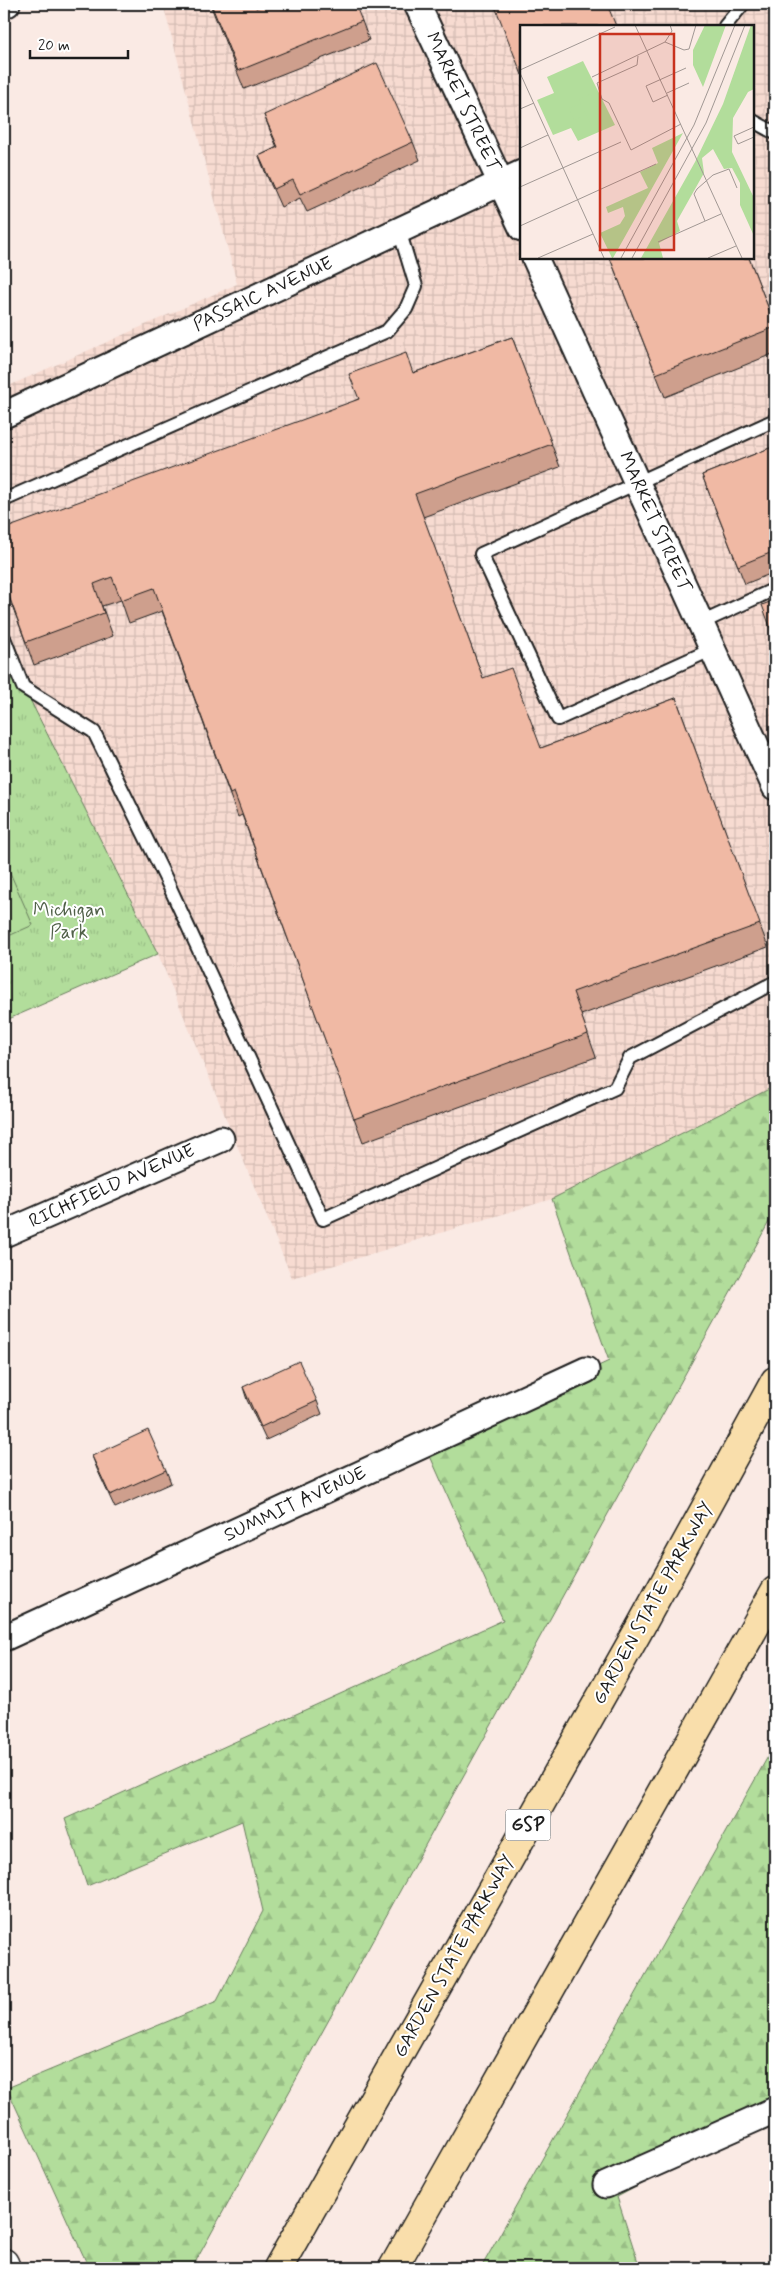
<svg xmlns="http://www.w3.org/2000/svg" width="779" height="2272" font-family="Mynerve,sans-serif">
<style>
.industrial{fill:url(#industrial-grid);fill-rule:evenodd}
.forest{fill:url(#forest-firs);stroke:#677c5c}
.park{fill:url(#park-tufts);stroke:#677c5c}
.garden{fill:#b2dd9b;stroke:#677c5c}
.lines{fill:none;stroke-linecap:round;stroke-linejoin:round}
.lane-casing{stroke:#1c1c1c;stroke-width:16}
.street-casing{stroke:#1c1c1c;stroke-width:29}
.secondary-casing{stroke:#1c1c1c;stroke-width:31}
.highway-casing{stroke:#1c1c1c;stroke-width:31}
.lane{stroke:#fff;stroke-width:12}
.street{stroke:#fff;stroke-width:25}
.secondary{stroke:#fff;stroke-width:28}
.highway{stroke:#f9deab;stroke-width:28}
.wall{fill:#ce9f8d;stroke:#1c1c1c}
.building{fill:#f0b9a4;stroke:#1c1c1c}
.labels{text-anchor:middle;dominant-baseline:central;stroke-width:4;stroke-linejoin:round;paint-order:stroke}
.shield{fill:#fff;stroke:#606060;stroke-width:1}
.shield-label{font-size:18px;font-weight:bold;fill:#1c1c1c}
.street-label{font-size:19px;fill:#1c1c1c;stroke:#fff}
.park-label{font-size:19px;fill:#506048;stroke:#fff}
.inset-road{fill:none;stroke:#a19894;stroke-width:1}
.view{fill:#c8321e;fill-opacity:0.15;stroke:#c8321e;stroke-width:2.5}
.inset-edge{fill:none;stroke:#1c1c1c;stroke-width:2.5}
</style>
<defs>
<pattern id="industrial-grid" width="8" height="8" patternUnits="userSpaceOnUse" patternTransform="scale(1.25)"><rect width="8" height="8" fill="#f7dbd1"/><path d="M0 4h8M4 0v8" fill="none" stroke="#d3bbb3"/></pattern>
<pattern id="forest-firs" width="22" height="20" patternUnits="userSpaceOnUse" patternTransform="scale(1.25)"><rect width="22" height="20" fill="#b2dd9b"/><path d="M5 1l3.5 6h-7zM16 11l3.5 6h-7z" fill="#98bd85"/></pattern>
<pattern id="park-tufts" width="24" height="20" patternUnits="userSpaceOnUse" patternTransform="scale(1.25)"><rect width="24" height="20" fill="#b2dd9b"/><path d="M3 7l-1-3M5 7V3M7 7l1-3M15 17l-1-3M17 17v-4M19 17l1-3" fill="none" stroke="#98bd85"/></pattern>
</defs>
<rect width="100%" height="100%" fill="#faeae4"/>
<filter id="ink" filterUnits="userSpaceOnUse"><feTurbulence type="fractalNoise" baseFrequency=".02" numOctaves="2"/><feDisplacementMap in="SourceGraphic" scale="10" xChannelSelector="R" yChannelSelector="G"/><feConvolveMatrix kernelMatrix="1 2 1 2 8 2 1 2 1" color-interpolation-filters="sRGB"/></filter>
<g filter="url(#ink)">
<!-- industrial -->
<path class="industrial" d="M163 4H775V1086L552 1199 292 1278 158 954 4 648V388L237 284ZM522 26H753V258H522Z"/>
<!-- forest -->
<path class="forest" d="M775 1086V1211L192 2268H89L7 2088 217 2001 263 1911 242 1821 87 1886 65 1819 503 1620 426 1447 609 1361 552 1199Z
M775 1744V2114L617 2197 640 2268H481Z"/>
<!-- park -->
<path class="park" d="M4 648 158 954 4 1021Z"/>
<!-- garden -->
<path class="garden" d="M4 859 33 925 4 938Z"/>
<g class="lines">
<!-- lane casing -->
<g class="lane-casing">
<path id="lane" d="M725 26 743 4
M753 121 775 133
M4 500 387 331 406 309 416 286 399 230
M701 623 775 589
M4 638 23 687 94 732 166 879 323 1219 615 1088 630 1058 775 982
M713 649 558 719 481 554 775 420"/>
</g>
<!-- street casing -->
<g class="street-casing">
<path id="street" d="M417 4 522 228
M4 5 7 4
M535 258 775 787
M4 415 522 173
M4 1234 221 1139
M4 1638 586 1370
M606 2185 775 2110"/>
</g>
<!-- secondary casing -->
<g class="secondary-casing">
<path id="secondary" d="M4 2263 6 2268"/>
</g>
<!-- highway casing -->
<g class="highway-casing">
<path id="highway" d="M278 2268 637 1633 775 1381
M393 2268 775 1591"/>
</g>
<!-- lane -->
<use href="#lane" class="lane"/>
<!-- street -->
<use href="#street" class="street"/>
<!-- secondary -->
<use href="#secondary" class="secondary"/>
<!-- highway -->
<use href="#highway" class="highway"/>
</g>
<!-- wall -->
<path class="wall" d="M210 4H254L256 8 362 21 369 40 244 89Z
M264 115 413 142 420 160 307 212 300 198 281 207 266 174 259 156 277 147 271 133Z
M610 258H749L775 325V353L665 397Z
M512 337 560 467 423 517 483 678 541 748 676 698 768 947 581 1015 596 1057 363 1142 242 815 238 817 162 611 129 623 121 600 102 606 113 636 34 665 4 583 358 399 413 373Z
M775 446V572L745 584 702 475Z
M243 1387 317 1401 322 1414 266 1440 247 1400Z
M92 1456 166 1470 171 1483 115 1508 97 1469Z"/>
<!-- building -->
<path class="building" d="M211 4H254L256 8 267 4H355L362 21 238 71Z
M494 4H607L616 26H522V75Z
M377 63 413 142 300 194 293 180 274 189 259 156 278 147 264 115Z
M610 258H749L775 325V327L656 374Z
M512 337 552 444 415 494 483 678 511 668 541 748 676 698 760 924 573 992 588 1034 354 1119 234 792 230 794 154 588 121 600 112 577 94 584 104 613 26 642 4 583V529L359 399 349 374 406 353 413 373Z
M775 446V551L738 566 702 475Z
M775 600V640L762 605Z
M299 1361 317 1401 261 1427 243 1387Z
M148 1430 166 1470 110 1495 92 1456Z"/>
</g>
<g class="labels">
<!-- shield labels -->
<rect class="shield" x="505.5" y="1809.5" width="45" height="31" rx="4"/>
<g class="shield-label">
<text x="528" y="1825">GSP</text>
</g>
<!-- street labels -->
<g class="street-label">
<text transform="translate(463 102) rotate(65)">MARKET STREET</text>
<text transform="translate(263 294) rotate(-25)">PASSAIC AVENUE</text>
<text transform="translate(655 522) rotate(66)">MARKET STREET</text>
<text transform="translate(112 1186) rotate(-24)">RICHFIELD AVENUE</text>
<text transform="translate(295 1504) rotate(-25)">SUMMIT AVENUE</text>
<text transform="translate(653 1603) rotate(-61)">GARDEN STATE PARKWAY</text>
<text transform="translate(454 1956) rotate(-61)">GARDEN STATE PARKWAY</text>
</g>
<!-- park labels -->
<g class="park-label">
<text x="69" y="910">Michigan<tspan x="69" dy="22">Park</tspan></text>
</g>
</g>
<!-- overview -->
<g transform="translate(520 25)">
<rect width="234" height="234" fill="#faeae4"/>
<path d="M185 0H206L183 62 173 40V25ZM231 0H234V64L228 67 213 93 212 127 234 173V211L220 180V158L212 143 204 144 193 124 182 133 184 148 157 196 160 206 139 218 143 233H121L175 137 203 79ZM163 108 93 233H92L80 208 100 199 105 191 103 182 88 188 86 182 128 163 120 147 138 138 132 123Z" fill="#b2dd9b"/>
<path d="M63 36 95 100 58 116 51 103 33 110 17 75 34 68 27 52Z" fill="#b2dd9b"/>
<path d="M71 69 83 97 72 101 64 86 61 92 54 95 49 83 61 79 59 74Z" fill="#b2dd9b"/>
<path class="inset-road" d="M115 0 222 233M145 17 164 25 169 24 176 0M145 17 152 6 150 0M118 31 117 40 77 58 82 74 89 78 111 125 161 99M0 45 95 2M0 48 84 233M72 52 145 17M147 68 169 58M148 70 133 77 126 61 166 43M0 84 14 78M234 102 214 111 218 119 234 112M0 123 28 110M0 162 101 117M185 196 174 169 177 164 193 150 209 144 217 163M0 201 136 139M138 217 201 189M18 233 73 209M101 233 174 100 215 0M112 233 186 98 225 0M188 233 216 221"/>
<path class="view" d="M80 9H154V225H80Z"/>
<rect width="234" height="234" class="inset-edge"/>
</g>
<!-- margin -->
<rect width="779" height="2272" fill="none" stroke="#fff" stroke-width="20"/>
<rect x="10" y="10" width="759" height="2252" fill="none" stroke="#1c1c1c" stroke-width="2" filter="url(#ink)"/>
<!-- scale -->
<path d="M30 50v8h98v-8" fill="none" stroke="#1c1c1c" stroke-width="2.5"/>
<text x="38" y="50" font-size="15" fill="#1c1c1c" stroke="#ffffff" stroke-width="4" paint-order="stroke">20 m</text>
</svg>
